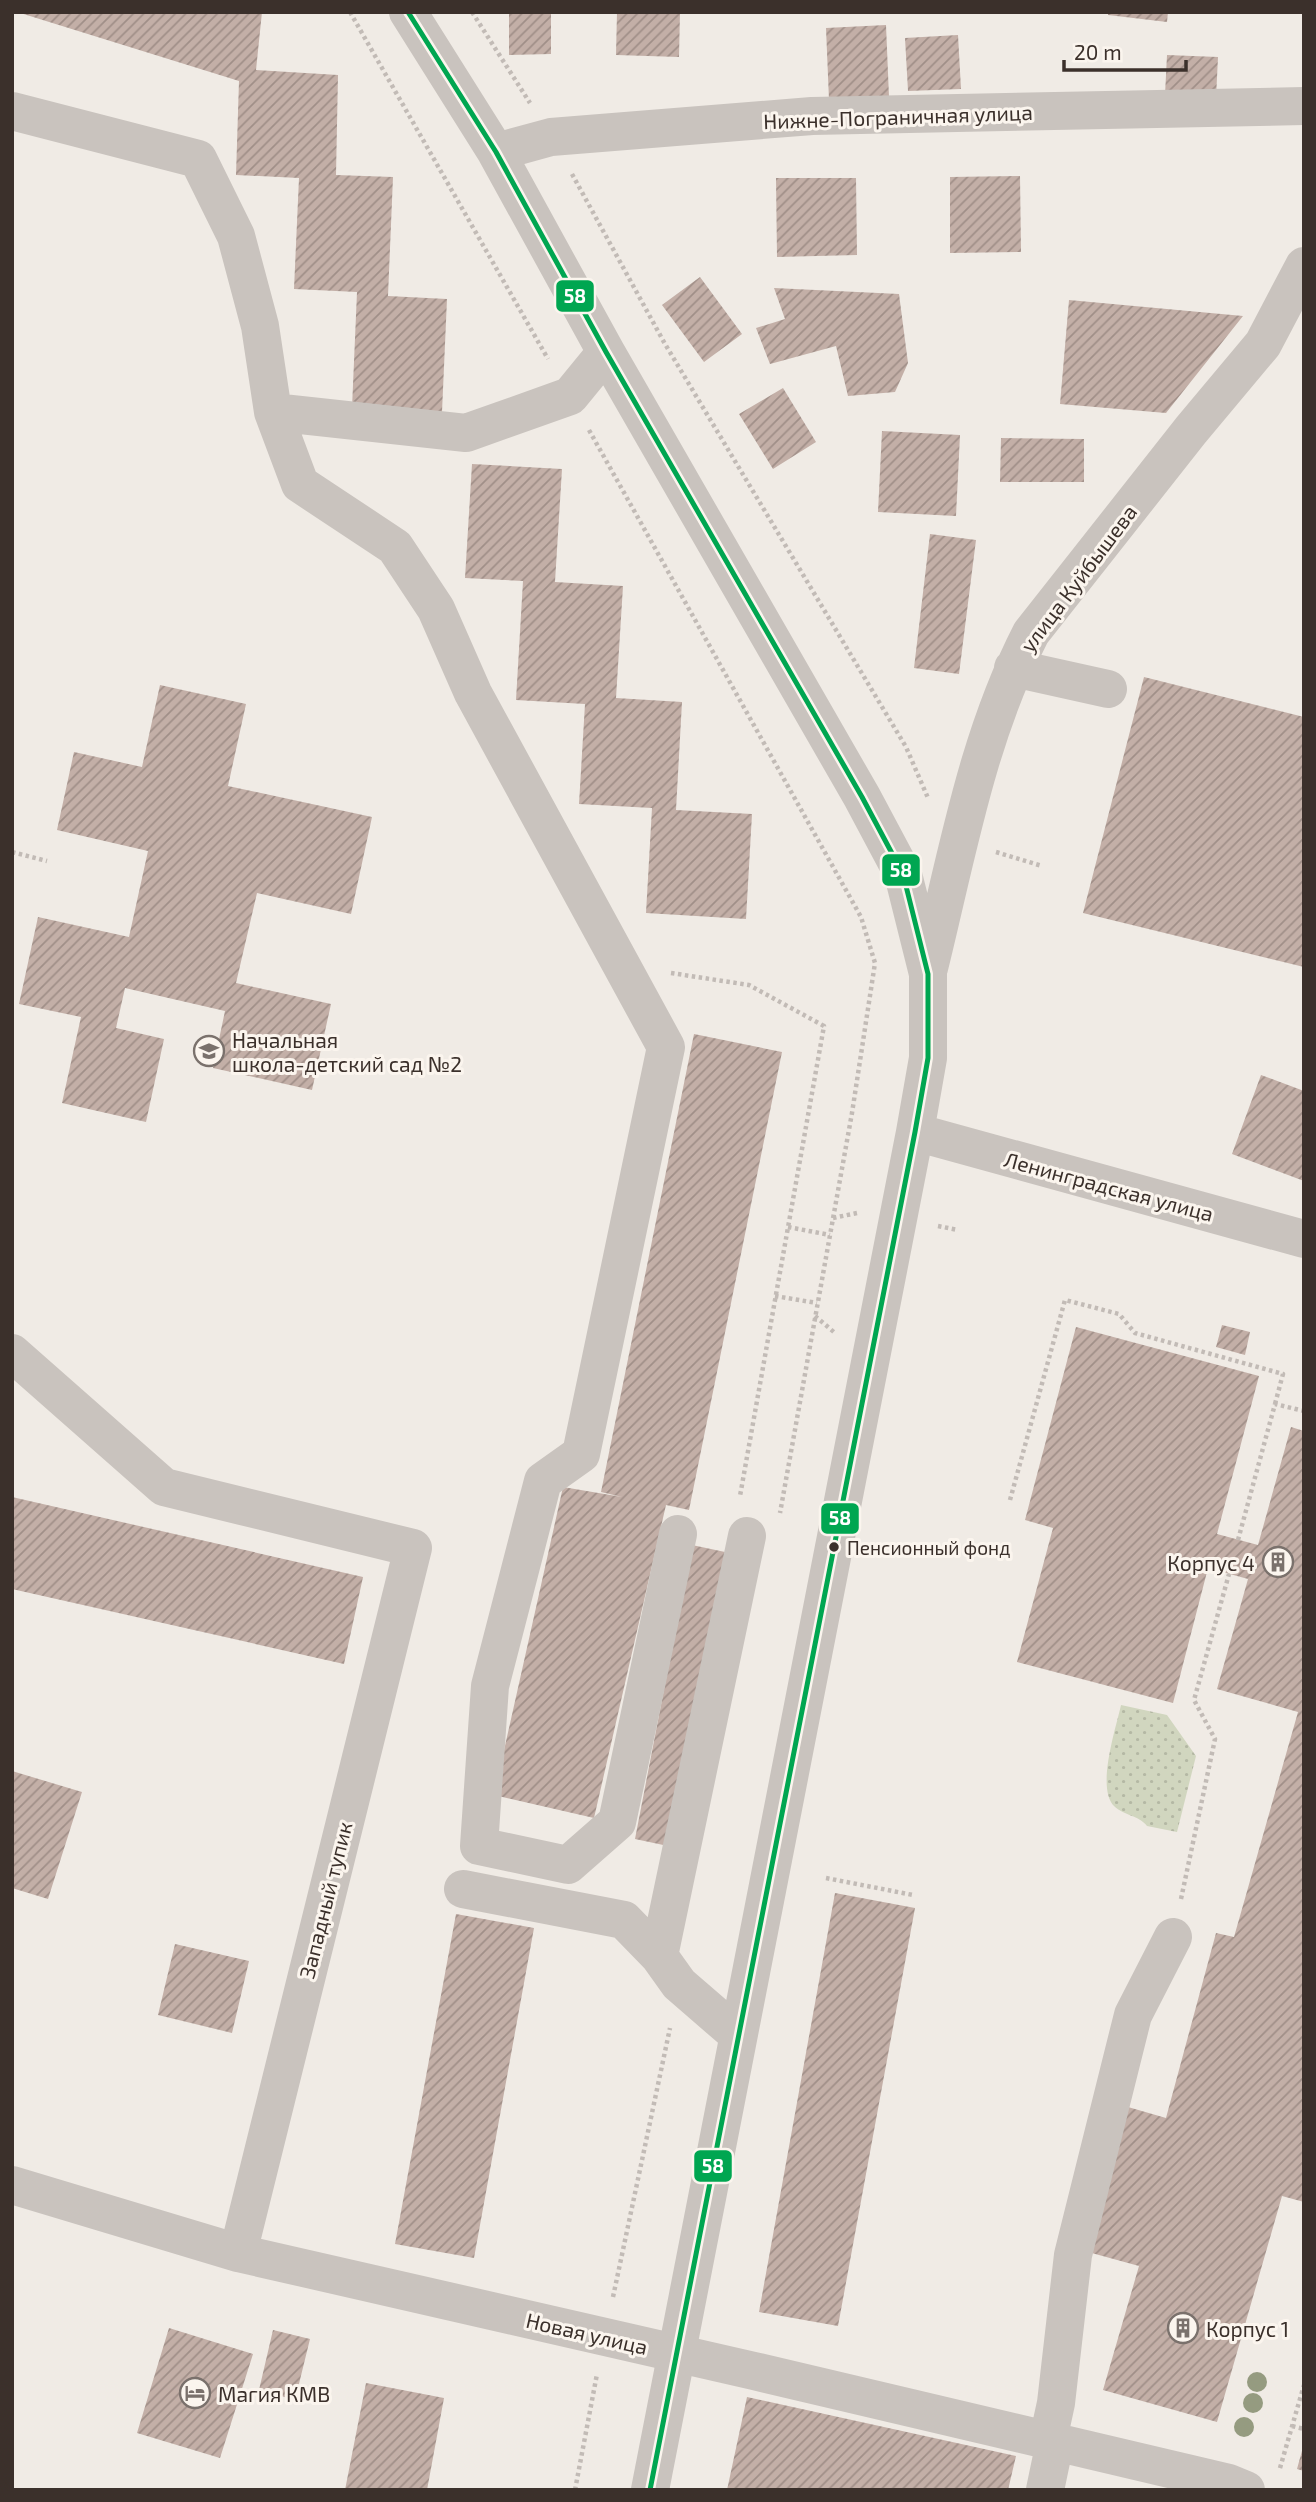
<svg xmlns="http://www.w3.org/2000/svg" width="1316" height="2502" font-family="'Exo 2',sans-serif">
<style>
.park{fill:url(#park-dots)}
.building{fill:url(#building-hatch)}
.lines{fill:none;stroke-linecap:round;stroke-linejoin:round}
.path{stroke:#c2bbb6;stroke-width:4.5;stroke-dasharray:3.5 3.5;stroke-linecap:butt}
.minor{stroke:#c9c3be;stroke-width:38}
.bus-1-casing{stroke:#fbf5ee;stroke-width:10}
.bus-1{stroke:#00a651;stroke-width:5}
.tree{fill:#959b80}
.bus-dot{fill:#3b302b;stroke:#fbf5ee;stroke-width:2.5}
.labels{text-anchor:middle;dominant-baseline:central;stroke-width:6;stroke-linejoin:round;paint-order:stroke}
.bus-label{font-size:19px;fill:#3b302b;stroke:#fbf5ee;text-anchor:start}
.street-label{font-size:21px;fill:#3b302b;stroke:#fbf5ee}
.poi-label{font-size:21px;fill:#3b302b;stroke:#fbf5ee;text-anchor:start}
.line-badge{stroke:#fbf5ee;stroke-width:2.5}
.badge-label{font-size:19px;text-anchor:middle;font-weight:bold;fill:#fff}
</style>
<defs>
<pattern id="park-dots" width="8" height="8" patternUnits="userSpaceOnUse" patternTransform="scale(1.75)"><rect width="8" height="8" fill="#d1d6bf"/><path d="M2 2h.1M6 6h.1" fill="none" stroke="#b4b8a4" stroke-width="1.8" stroke-linecap="round"/></pattern>
<pattern id="building-hatch" width="6" height="6" patternUnits="userSpaceOnUse" patternTransform="scale(1.75)"><rect width="6" height="6" fill="#c3afa7"/><path d="M-1 1l2-2M0 6l6-6M5 7l2-2" fill="none" stroke="#a08f88"/></pattern>
</defs>
<rect width="100%" height="100%" fill="#f0ebe5"/>
<!-- park -->
<path class="park" d="M1121 1705 1167 1715 1196 1756 1177 1832 1147 1826C1139 1815 1124 1816 1114 1806 1096 1788 1116 1728 1121 1705Z"/>
<!-- building -->
<path class="building" d="M17 12H262L256 70 338 75 336 175 393 177 388 296 447 299 442 412 352 408 357 292 294 289 299 178 236 175 239 81Z
M509 12H551V54L509 55Z
M617 12H680L679 57 616 55Z
M1108 12H1168L1167 22 1108 15Z
M886 25 889 97 829 100 826 28Z
M958 35 961 89 908 91 905 38Z
M1167 55 1218 57 1216 98 1165 95Z
M1020 176 1021 252 950 253V177Z
M776 178H856L857 255 777 257Z
M700 277 742 334 704 362 662 305Z
M774 288 899 294 908 363 895 392 848 396 836 346 770 364 756 328 785 319Z
M1069 300 1243 316 1166 413 1060 404Z
M783 388 816 442 773 469 739 414Z
M882 431 960 435 956 516 878 512Z
M1001 438 1084 439V482H1000Z
M472 464 562 469 555 582 623 586 616 698 682 702 676 810 752 814 746 919 646 913 652 808 579 804 585 704 516 700 523 581 465 578Z
M930 534 976 540 959 674 914 668Z
M1144 677 1304 717V967L1083 913Z
M160 685 246 704 228 786 372 817 351 914 257 893 236 983 331 1004 312 1090 213 1068 225 1011 125 988 116 1028 164 1039 146 1122 62 1103 81 1017 19 1004 38 917 129 937 148 851 57 830 74 752 142 767Z
M694 1034 782 1052 689 1510 666 1505 594 1818 494 1795 563 1487 622 1497 601 1492Z
M1261 1075 1304 1091V1181L1232 1154Z
M1222 1325 1250 1332 1245 1355 1216 1347Z
M1076 1327 1259 1376 1217 1534 1258 1545 1291 1427 1304 1431V2202L1282 2196 1217 2422 1103 2390 1139 2266 1088 2252 1128 2107 1166 2118 1216 1933 1234 1937 1298 1712 1217 1689 1248 1579 1208 1568 1173 1703 1017 1662 1053 1528 1025 1520Z
M12 1497 363 1577 344 1664 12 1589Z
M692 1545 725 1552 668 1846 635 1839Z
M12 1771 82 1792 48 1899 12 1888Z
M835 1893 915 1908 838 2326 759 2312Z
M456 1914 534 1928 474 2258 395 2244Z
M175 1944 249 1961 232 2033 158 2015Z
M169 2328 253 2354 220 2458 137 2433Z
M273 2330 310 2339 295 2400 259 2390Z
M366 2383 444 2398 427 2490H345Z
M747 2397 1016 2456 1008 2490H727Z
M1303 2447H1304V2471L1297 2469Z"/>
<g class="lines">
<!-- path -->
<path class="path" d="M350 12 548 359
M472 12 530 103
M572 174 665 344 906 747 928 798
M589 430 861 917 875 963 852 1113 780 1513
M12 852 47 861
M996 852 1042 866
M671 973 749 985 824 1026 740 1496
M833 1218 857 1213
M938 1226 958 1230
M788 1227 830 1235
M775 1296 817 1303
M815 1316 835 1333
M1010 1500 1065 1300 1119 1314 1135 1333 1283 1374 1275 1404
M1238 1540 1275 1404 1304 1411
M826 1878 913 1895
M1181 1899 1215 1739 1194 1700 1229 1574
M613 2297 670 2028
M1292 2426 1304 2429
M1280 2468 1304 2385
M575 2490 597 2374"/>
<!-- minor -->
<path class="minor" d="M408 12 496 152 606 352 862 797 903 874 928 974V1058L915 1132 650 2490
M12 111 198 159 236 236 260 326 273 412 300 484 395 547 436 609 473 693 666 1047 581 1454 543 1481 490 1686 479 1846 568 1865 617 1822 678 1534
M496 152 551 137 812 116 1304 106
M273 412 466 433 570 396 606 352
M1013 668 1108 689
M929 968C957 855 977 738 1031 633L1191 430 1263 344 1304 266
M915 1132 1304 1239
M12 1353 164 1487 413 1548 238 2253
M463 1889 624 1920 659 1956 679 1984 738 2035
M659 1956 747 1536
M12 2185 238 2253 754 2371 1229 2483 1246 2490
M1048 2440 1056 2403 1073 2255 1133 2015 1173 1937
M1045 2490 1055 2442"/>
<!-- bus-1 casing -->
<g class="bus-1-casing">
<path id="bus-1" d="M408 12 496 152 606 352 862 797 903 874 928 974V1058L915 1132 650 2490"/>
</g>
<!-- bus-1 -->
<use href="#bus-1" class="bus-1"/>
</g>
<!-- trees -->
<g class="tree">
<circle cx="1257" cy="2382" r="10"/>
<circle cx="1253" cy="2403" r="10"/>
<circle cx="1244" cy="2427" r="10"/>
</g>
<!-- icons -->
<defs>
<g id="school-ring" transform="scale(1.575)"><circle r="9.5" fill="#fbf5ee" stroke="#7a716c" stroke-width="1.5"/><path d="M0-5L7-2L0 1L-7-2ZM-4 1L0 2.5L4 1V4Q0 6-4 4Z" fill="#7a716c"/></g>
<g id="building-ring" transform="scale(1.575)"><circle r="9.5" fill="#fbf5ee" stroke="#7a716c" stroke-width="1.5"/><path d="M-4-6H4V6H1V3H-1V6H-4ZM-2.5-4.3h1.7v1.8h-1.7ZM.8-4.3h1.7v1.8H.8ZM-2.5-1h1.7V.8h-1.7ZM.8-1h1.7V.8H.8Z" fill="#7a716c"/></g>
<g id="hotel-ring" transform="scale(1.575)"><circle r="9.5" fill="#fbf5ee" stroke="#7a716c" stroke-width="1.5"/><path d="M-6-4.5h1.5V1H6V5H4.5V3h-9V5H-6ZM-4 0a1.8 1.8 0 1 1 3.6 0ZM.5 0V-2.5h3Q6-2.5 6 0Z" fill="#7a716c"/></g>
</defs>
<g fill-rule="evenodd">
<use href="#school-ring" x="209" y="1051"/>
<use href="#building-ring" x="1278" y="1562"/>
<use href="#building-ring" x="1183" y="2328"/>
<use href="#hotel-ring" x="195" y="2393"/>
</g>
<!-- markers -->
<circle class="bus-dot" cx="834" cy="1547" r="6"/>
<g class="labels">
<!-- bus labels -->
<g class="bus-label">
<text x="847" y="1547">Пенсионный фонд</text>
</g>
<!-- street labels -->
<g class="street-label">
<text transform="translate(898 116) rotate(-2)">Нижне-Пограничная улица</text>
<text transform="translate(1078 578) rotate(-53)">улица Куйбышева</text>
<text transform="translate(1109 1186) rotate(15)">Ленинградская улица</text>
<text transform="translate(325 1900) rotate(-76)">Западный тупик</text>
<text transform="translate(587 2333) rotate(13)">Новая улица</text>
</g>
<!-- poi labels -->
<g class="poi-label">
<text x="232" y="1039">Начальная<tspan x="232" dy="24">школа-детский сад №2</tspan></text>
<text x="1255" y="1562" text-anchor="end">Корпус 4</text>
<text x="1206" y="2328">Корпус 1</text>
<text x="218" y="2393">Магия КМВ</text>
</g>
</g>
<g class="line-badge">
<rect x="555" y="279" width="40" height="34" rx="7" fill="#00a651"/>
<rect x="881" y="853" width="40" height="34" rx="7" fill="#00a651"/>
<rect x="820" y="1502" width="40" height="33" rx="7" fill="#00a651"/>
<rect x="693" y="2149" width="40" height="34" rx="7" fill="#00a651"/>
</g>
<g class="badge-label">
<text x="575" y="303">58</text>
<text x="901" y="877">58</text>
<text x="840" y="1525">58</text>
<text x="713" y="2173">58</text>
</g>
<!-- border -->
<rect width="1316" height="2502" fill="none" stroke="#3b302b" stroke-width="28"/>
<!-- scale -->
<path d="M1064 60v10h122v-10" fill="none" stroke="#3b302b" stroke-width="3.5"/>
<text x="1074" y="60" font-size="21" fill="#3b302b" stroke="#fbf5ee" stroke-width="5" paint-order="stroke">20 m</text>
</svg>
